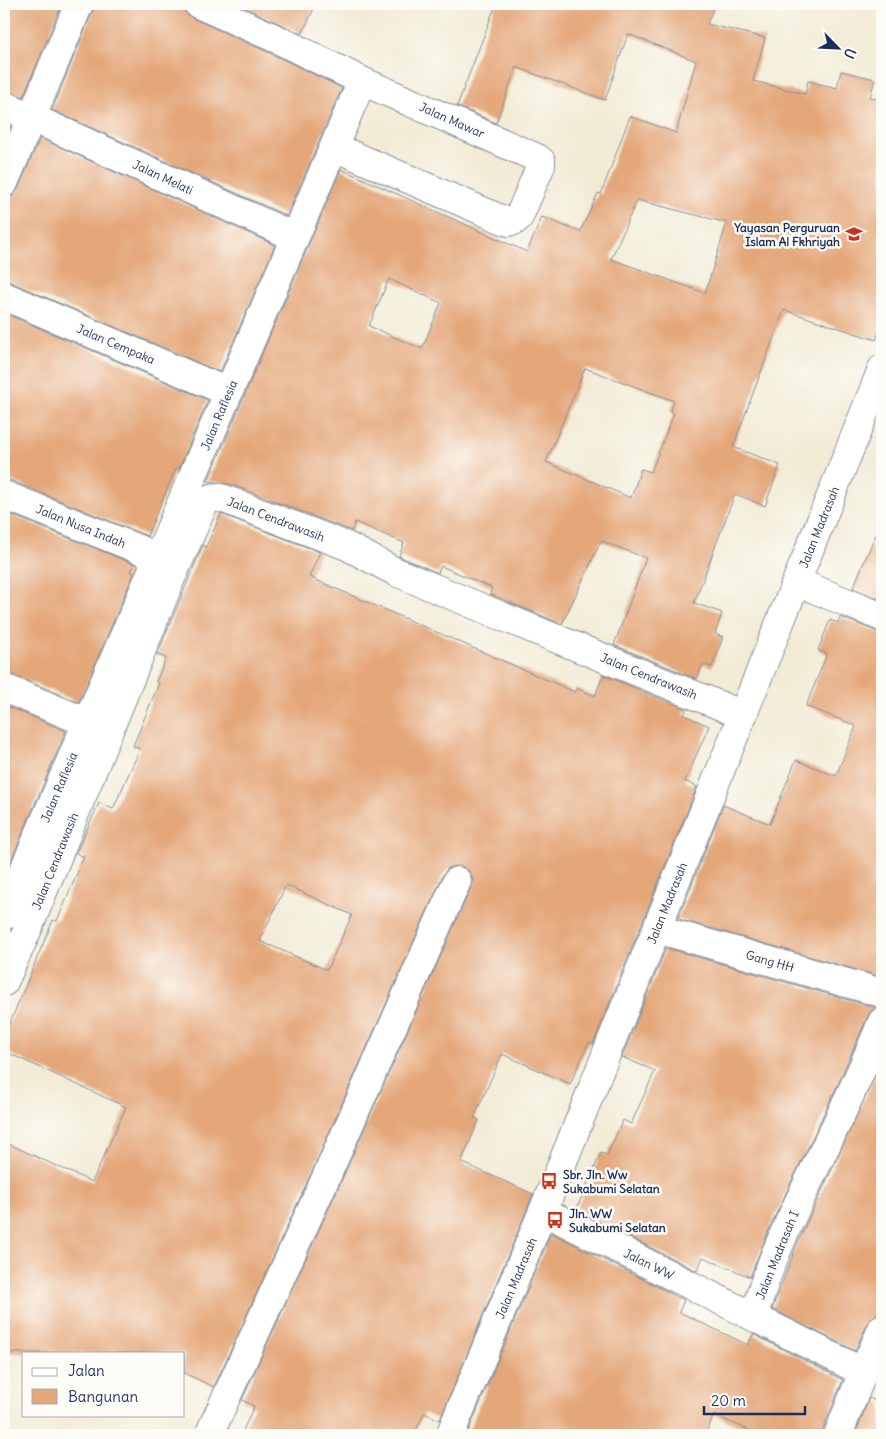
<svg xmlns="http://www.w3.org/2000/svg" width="886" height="1439" font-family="Delius,sans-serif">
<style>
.building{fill:#e4a77a;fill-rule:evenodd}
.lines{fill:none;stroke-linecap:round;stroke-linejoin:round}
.minor-casing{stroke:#868e9a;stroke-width:30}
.minor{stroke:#fff;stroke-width:28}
.labels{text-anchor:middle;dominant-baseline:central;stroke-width:5;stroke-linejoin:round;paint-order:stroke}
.street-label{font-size:12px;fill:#1b2f5e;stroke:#fdfcf7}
.poi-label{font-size:12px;font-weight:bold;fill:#1b2f5e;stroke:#fdfcf7;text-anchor:start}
</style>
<rect width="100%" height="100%" fill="#fdfcf7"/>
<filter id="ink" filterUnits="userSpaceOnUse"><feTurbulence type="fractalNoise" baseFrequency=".02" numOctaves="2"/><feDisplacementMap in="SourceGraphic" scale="10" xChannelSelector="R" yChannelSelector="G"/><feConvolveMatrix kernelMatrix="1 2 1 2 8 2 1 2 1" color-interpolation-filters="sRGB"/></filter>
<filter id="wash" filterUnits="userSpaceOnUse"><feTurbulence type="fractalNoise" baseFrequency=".0096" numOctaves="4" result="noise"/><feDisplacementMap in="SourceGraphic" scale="20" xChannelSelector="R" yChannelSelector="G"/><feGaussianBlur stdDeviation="1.12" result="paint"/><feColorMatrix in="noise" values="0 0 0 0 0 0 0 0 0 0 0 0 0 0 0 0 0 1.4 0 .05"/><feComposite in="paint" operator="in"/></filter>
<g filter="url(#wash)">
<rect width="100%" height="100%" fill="#f2ecd6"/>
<g id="blocks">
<!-- building -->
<path class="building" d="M4 4H62L23 97 4 90Z
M94 4H183L185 13 192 18 270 53 342 88 287 216 52 110 93 10Z
M236 4H316L302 34Z
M496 4H715L707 24 765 38 753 81 805 94 808 81 837 88 841 71 875 79 870 97 882 100V321L876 340 784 310 733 447 780 465 765 506 735 494 694 603 722 613 715 634 723 637 712 667 703 664 697 679 614 645 646 558 601 541 562 624 490 594 492 588 441 566 438 573 403 558 399 556 404 543 355 522 352 531 230 484 208 481 341 169 527 252 542 217 580 232 598 193 601 194 630 116 676 133 696 61 628 34 605 100 516 67 496 123 457 106ZM637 200 727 223 705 293 611 259ZM389 279 441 303 422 349 369 326ZM585 368 674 401 670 412 674 413 651 472 641 469 631 498 546 462Z
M4 122 11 125 4 143Z
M40 138 275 245 220 372 10 282 4 281V198L13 196 18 189Z
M4 313 208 400 179 469 176 468 147 536 10 480H4Z
M4 512 134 564 131 572 134 573 79 702 10 674 4 673Z
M221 514 320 552 309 577 575 692 576 688 595 696 603 675 686 709 684 715 709 726 685 781 697 787 593 1044 589 1042 570 1084 502 1054 474 1118 479 1120 461 1162 533 1194 440 1420 424 1413 414 1435H241L254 1406 242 1400 342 1179 471 887 473 880 470 872 463 867 455 866 448 868 443 875 314 1167 214 1387 184 1373V1353H4V1142L92 1182 126 1107 4 1051V1037L53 920 57 921 84 857 76 853 99 803 113 809 140 749 133 746 159 683 156 682 166 658 157 655 203 545 206 547ZM286 885 352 915 327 970 260 941Z
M882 520V600L853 588Z
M840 617 876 631 882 632V977L678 919 723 805 770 824 796 760 836 776 856 726 806 706 827 654 818 650 830 620 838 623Z
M4 705 66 731 4 877Z
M666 948 877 1008 872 1010 868 1016 838 1084 769 1229 750 1277 703 1257 697 1271 576 1210 601 1153 607 1155 623 1120 631 1124 655 1071 622 1057Z
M882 1061V1301L876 1315 868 1323 855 1351 772 1309 798 1242Z
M551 1233 684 1300 679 1312 748 1345 753 1334 843 1380 823 1429V1435H760L714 1415 705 1435H474L468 1432Z
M869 1398 882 1404V1435H855Z"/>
</g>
</g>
<g filter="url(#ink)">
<use href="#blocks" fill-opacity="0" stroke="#868e9a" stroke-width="1"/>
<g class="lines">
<!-- minor casing -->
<g class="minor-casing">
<path id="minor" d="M4 105 295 237
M334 147 508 222 514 221 519 217 541 165V161L537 158 362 81
M4 183 79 4
M4 296 228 392
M4 495 158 557
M797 582 882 617
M4 688 86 722
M4 916 362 81 277 39 198 4
M657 929 882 993
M4 982 27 931 172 576 203 506C208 497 214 496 224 499L347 546 396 572 494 613 743 715
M543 1211 863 1372 838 1435
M754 1316C769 1261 795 1209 820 1158 842 1113 863 1068 882 1022
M863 1372 882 1329
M209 1435 328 1173 457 881
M450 1435 543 1211 882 369"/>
</g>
<!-- minor -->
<use href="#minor" class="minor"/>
</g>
</g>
<!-- icons -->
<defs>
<g id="school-bare" transform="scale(1.35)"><path d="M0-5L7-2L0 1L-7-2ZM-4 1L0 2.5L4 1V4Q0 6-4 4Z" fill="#c8321e" stroke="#fdfcf7" stroke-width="2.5" paint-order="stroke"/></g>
<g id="bus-bare" transform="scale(1.35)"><path d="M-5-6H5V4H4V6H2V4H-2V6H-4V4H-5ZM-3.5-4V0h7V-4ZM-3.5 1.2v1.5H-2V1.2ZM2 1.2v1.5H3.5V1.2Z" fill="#c8321e" stroke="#fdfcf7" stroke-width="2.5" paint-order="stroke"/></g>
</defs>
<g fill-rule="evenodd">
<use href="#school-bare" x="854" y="234"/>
<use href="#bus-bare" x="549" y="1181"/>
<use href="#bus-bare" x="555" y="1220"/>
</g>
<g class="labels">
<!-- street labels -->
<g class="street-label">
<text transform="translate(452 120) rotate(24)">Jalan Mawar</text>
<text transform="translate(163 177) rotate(25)">Jalan Melati</text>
<text transform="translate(116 344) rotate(23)">Jalan Cempaka</text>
<text transform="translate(219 415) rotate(-67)">Jalan Raflesia</text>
<text transform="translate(276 519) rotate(21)">Jalan Cendrawasih</text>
<text transform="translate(81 526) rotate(22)">Jalan Nusa Indah</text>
<text transform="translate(819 527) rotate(-68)">Jalan Madrasah</text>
<text transform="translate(649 676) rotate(22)">Jalan Cendrawasih</text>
<text transform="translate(59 787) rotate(-67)">Jalan Raflesia</text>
<text transform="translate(55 861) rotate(-68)">Jalan Cendrawasih</text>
<text transform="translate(667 903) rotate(-68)">Jalan Madrasah</text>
<text transform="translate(770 961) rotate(16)">Gang HH</text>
<text transform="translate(777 1255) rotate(-68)">Jalan Madrasah I</text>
<text transform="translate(649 1264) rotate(26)">Jalan WW</text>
<text transform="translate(516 1278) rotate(-67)">Jalan Madrasah</text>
</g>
<!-- poi labels -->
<g class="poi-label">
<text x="840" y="227" text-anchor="end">Yayasan Perguruan<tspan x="840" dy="14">Islam Al Fkhriyah</tspan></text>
<text x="563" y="1174">Sbr. Jln. Ww<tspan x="563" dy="14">Sukabumi Selatan</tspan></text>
<text x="569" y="1213">Jln. WW<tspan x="569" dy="14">Sukabumi Selatan</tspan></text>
</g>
</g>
<!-- margin -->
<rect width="886" height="1439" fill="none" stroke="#fdfcf7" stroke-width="20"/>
<!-- legend -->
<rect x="22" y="1352" width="162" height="65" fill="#fdfcf7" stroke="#a3aaba"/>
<rect x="32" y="1368" width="25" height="8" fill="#ffffff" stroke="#a3aaba"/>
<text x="68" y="1376" font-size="15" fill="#1b2f5e">Jalan</text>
<rect x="32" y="1389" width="25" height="15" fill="#e4a77a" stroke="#a3aaba"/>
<text x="68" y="1402" font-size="15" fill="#1b2f5e">Bangunan</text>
<!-- north arrow -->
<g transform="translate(838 48) rotate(114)" stroke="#fdfcf7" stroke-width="4" paint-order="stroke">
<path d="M0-4L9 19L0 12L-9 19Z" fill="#1b2f5e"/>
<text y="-8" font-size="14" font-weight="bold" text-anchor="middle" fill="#1b2f5e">U</text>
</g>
<!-- scale -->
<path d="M704 1406v8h101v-8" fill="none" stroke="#1b2f5e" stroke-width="2.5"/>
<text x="711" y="1406" font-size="15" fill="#1b2f5e" stroke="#fdfcf7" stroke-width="4" paint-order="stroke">20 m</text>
</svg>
